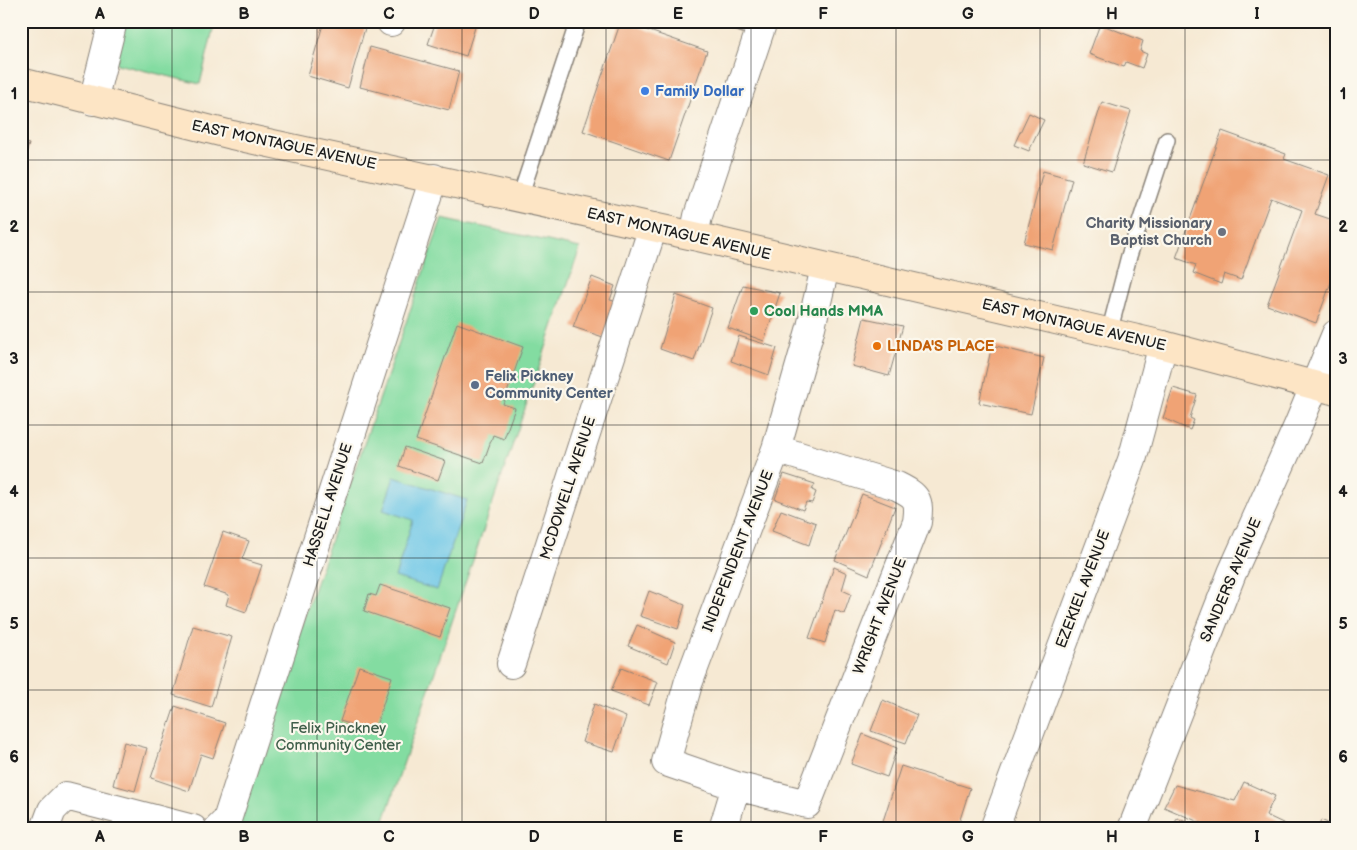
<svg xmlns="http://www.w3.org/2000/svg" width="1357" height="850" font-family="'Balsamiq Sans',sans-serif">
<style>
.green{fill:#83dca1;stroke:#507c5e}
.water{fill:#68c5e6;stroke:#427081}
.building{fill:#f0a375}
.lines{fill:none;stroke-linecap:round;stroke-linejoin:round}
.lane-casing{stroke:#898278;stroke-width:18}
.street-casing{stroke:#898278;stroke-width:30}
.secondary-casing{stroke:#898278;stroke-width:30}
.lane{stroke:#fff;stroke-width:15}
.street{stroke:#fff;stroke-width:28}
.secondary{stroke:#fde5c5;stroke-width:28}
.grid{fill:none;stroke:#1c1c1c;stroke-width:1;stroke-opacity:0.55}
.shop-dot{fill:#3f7fe0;stroke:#fbf7ec;stroke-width:2}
.worship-dot{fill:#6b7280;stroke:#fbf7ec;stroke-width:2}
.leisure-dot{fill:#2e9e5b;stroke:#fbf7ec;stroke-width:2}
.food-dot{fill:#e8710a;stroke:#fbf7ec;stroke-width:2}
.service-dot{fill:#5c6f8a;stroke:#fbf7ec;stroke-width:2}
.labels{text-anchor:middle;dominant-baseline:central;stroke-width:4.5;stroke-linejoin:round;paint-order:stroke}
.shop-label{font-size:15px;font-weight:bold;fill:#366cbe;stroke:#fbf7ec;text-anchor:start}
.street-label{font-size:15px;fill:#1c1c1c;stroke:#fbf7ec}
.worship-label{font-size:15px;font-weight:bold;fill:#5b616d;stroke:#fbf7ec;text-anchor:end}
.leisure-label{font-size:15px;font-weight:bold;fill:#27864d;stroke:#fbf7ec;text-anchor:start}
.food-label{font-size:15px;font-weight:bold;fill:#c56008;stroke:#fbf7ec;text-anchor:start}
.service-label{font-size:15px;font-weight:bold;fill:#4e5e75;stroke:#fbf7ec;text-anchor:start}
.park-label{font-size:15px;fill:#405f4b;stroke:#fbf7ec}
.neatline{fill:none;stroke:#1c1c1c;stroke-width:2}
.grid-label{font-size:16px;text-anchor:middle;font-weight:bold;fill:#1c1c1c}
</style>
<rect width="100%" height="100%" fill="#fbf7ec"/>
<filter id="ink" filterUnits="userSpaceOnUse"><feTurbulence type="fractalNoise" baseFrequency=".02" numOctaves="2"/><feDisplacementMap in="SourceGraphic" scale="10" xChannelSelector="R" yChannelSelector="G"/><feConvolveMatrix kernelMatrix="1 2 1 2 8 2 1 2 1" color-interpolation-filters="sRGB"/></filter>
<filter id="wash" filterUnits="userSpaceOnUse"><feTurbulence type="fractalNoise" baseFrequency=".0096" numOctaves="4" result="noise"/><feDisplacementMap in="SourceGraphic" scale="20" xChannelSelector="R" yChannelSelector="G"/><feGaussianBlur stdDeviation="1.12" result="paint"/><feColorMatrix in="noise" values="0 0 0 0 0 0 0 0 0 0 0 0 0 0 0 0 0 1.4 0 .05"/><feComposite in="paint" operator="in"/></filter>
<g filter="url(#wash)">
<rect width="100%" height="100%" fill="#f6e9d3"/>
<!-- green -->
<path class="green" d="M120 21H215L200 84 117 64 113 56Z
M442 218 580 248 381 829H231Z"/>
<!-- water -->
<path class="water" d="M394 477 467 500 437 590 395 577 413 520 383 510Z"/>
<g id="blocks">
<!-- building -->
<path class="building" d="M324 21H367L348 88 308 76Z
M436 21H477L466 56 428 44Z
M621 21 707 51 669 161 583 131Z
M1100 24 1143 41 1140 51 1147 54 1142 68 1126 62 1124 67 1089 54Z
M370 47 459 71 449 110 360 87Z
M1102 102 1131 111 1112 172 1083 163Z
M1029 113 1044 120 1029 151 1014 145Z
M1222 131 1286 154 1284 159 1329 175 1315 214 1336 221V269L1316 323 1267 305 1302 210 1271 198 1241 280 1224 274 1221 284 1193 273 1196 265 1176 258Z
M21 142 29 144 22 167H21Z
M1043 171 1072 179 1053 250 1024 243Z
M592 277 615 286 610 300 618 302 606 338 573 327Z
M743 285 780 293 764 341 728 328Z
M676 295 712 308 694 361 660 349Z
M864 318 903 326 889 376 852 366Z
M457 323 523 347 503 404 515 408 504 439 493 435 483 463 416 440Z
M739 336 777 348 769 375 731 361Z
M992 345 1044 358 1031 414 979 403Z
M1173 388 1197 395 1190 418 1194 420 1190 430 1163 418Z
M405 447 445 461 438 480 399 466Z
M784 474 815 484 812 490 816 492 812 503 806 502 803 510 775 499Z
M862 494 895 507 869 575 835 560Z
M781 510 816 523 809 545 772 531Z
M223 532 249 541 242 559 262 565 246 612 226 605 229 595 204 587Z
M834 567 847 573 842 590 851 594 844 614 835 610 825 643 809 638Z
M380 585 450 608 440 637 364 611 369 594 376 596Z
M649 591 685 605 678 629 640 616Z
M637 625 675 642 668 663 628 646Z
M193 626 232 637 211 707 173 695Z
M359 666 392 677 374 732 340 721Z
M621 668 658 682 649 705 611 691Z
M883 700 917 715 906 743 871 731Z
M594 704 626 717 614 752 582 742Z
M175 706 225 723 213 758 201 754 189 791 151 778Z
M863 734 897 748 887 777 851 764Z
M124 742 147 748 135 791 113 785Z
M901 766 970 788 957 829H888L881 827Z
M1244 782 1275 796 1266 815 1287 825 1286 829H1215L1164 807 1175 785 1235 801Z
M1177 818 1202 829H1173Z
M1321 820 1336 827V829H1318Z
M92 821 109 829H88Z
M762 825 774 828V829H761Z"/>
</g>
</g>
<g filter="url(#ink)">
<use href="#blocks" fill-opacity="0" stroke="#898278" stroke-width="1"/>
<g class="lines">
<!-- lane casing -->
<g class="lane-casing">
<path id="lane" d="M733 21 760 30
M520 197 578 21
M1109 333 1129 256 1167 140"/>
</g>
<!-- street casing -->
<g class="street-casing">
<path id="street" d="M391 22V21
M93 101 113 21
M694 236 698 216 763 21
M776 449 897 486C917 496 920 499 917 522L807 804 736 786 666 762 688 684 776 449 811 327 825 268
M511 664 653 227
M45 829 52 810 66 796 193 829
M218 829 227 820 434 178
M723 829 736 786
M994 829 1132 460 1163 345
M1132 829 1232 573 1297 428 1336 334"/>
</g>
<!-- secondary casing -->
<g class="secondary-casing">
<path id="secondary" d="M21 82 232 135 694 236 1163 345 1336 391"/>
</g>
<!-- lane -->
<use href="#lane" class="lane"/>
<!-- street -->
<use href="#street" class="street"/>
<!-- secondary -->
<use href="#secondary" class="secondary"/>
</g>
</g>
<!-- grid -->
<path class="grid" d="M172 21V829M317 21V829M462 21V829M606 21V829M751 21V829M896 21V829M1040 21V829M1185 21V829M21 160H1336M21 292H1336M21 425H1336M21 558H1336M21 690H1336"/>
<!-- markers -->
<circle class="shop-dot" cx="645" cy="91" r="5"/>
<circle class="worship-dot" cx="1222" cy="232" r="5"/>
<circle class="leisure-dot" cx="754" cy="311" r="5"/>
<circle class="food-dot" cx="877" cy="346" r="5"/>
<circle class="service-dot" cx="475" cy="385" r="5"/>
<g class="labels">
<!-- shop labels -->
<g class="shop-label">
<text x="655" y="91">Family Dollar</text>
</g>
<!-- street labels -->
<g class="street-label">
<text transform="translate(284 145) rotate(12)">EAST MONTAGUE AVENUE</text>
<text transform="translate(679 234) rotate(13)">EAST MONTAGUE AVENUE</text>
<text transform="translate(1074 325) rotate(13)">EAST MONTAGUE AVENUE</text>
<text transform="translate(568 488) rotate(-72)">MCDOWELL AVENUE</text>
<text transform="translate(328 505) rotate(-72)">HASSELL AVENUE</text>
<text transform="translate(738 551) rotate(-69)">INDEPENDENT AVENUE</text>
<text transform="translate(1231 580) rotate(-67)">SANDERS AVENUE</text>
<text transform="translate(1083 589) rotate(-69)">EZEKIEL AVENUE</text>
<text transform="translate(880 616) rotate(-69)">WRIGHT AVENUE</text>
</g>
<!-- worship labels -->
<g class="worship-label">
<text x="1212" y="223">Charity Missionary<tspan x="1212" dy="17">Baptist Church</tspan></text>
</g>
<!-- leisure labels -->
<g class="leisure-label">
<text x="764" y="311">Cool Hands MMA</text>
</g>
<!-- food labels -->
<g class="food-label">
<text x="887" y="346">LINDA'S PLACE</text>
</g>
<!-- service labels -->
<g class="service-label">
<text x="485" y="376">Felix Pickney<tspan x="485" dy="17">Community Center</tspan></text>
</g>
<!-- park labels -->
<g class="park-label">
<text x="338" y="728">Felix Pinckney<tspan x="338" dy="17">Community Center</tspan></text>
</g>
</g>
<!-- margin -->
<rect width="1357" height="850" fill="none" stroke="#fbf7ec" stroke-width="55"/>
<rect x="28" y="28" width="1302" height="794" class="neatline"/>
<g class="grid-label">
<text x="100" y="19">A</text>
<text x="244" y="19">B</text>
<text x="389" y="19">C</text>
<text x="534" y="19">D</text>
<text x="678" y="19">E</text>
<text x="823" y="19">F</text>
<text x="968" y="19">G</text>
<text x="1112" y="19">H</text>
<text x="1257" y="19">I</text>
<text x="14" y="99">1</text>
<text x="1343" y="99">1</text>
<text x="14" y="232">2</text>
<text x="1343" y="232">2</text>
<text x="14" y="364">3</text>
<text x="1343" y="364">3</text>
<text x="14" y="497">4</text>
<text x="1343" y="497">4</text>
<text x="14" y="629">5</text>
<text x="1343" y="629">5</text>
<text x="14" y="762">6</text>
<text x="1343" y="762">6</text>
<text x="100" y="842">A</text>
<text x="244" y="842">B</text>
<text x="389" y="842">C</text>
<text x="534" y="842">D</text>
<text x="678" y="842">E</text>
<text x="823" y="842">F</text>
<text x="968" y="842">G</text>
<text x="1112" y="842">H</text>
<text x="1257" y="842">I</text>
</g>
</svg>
